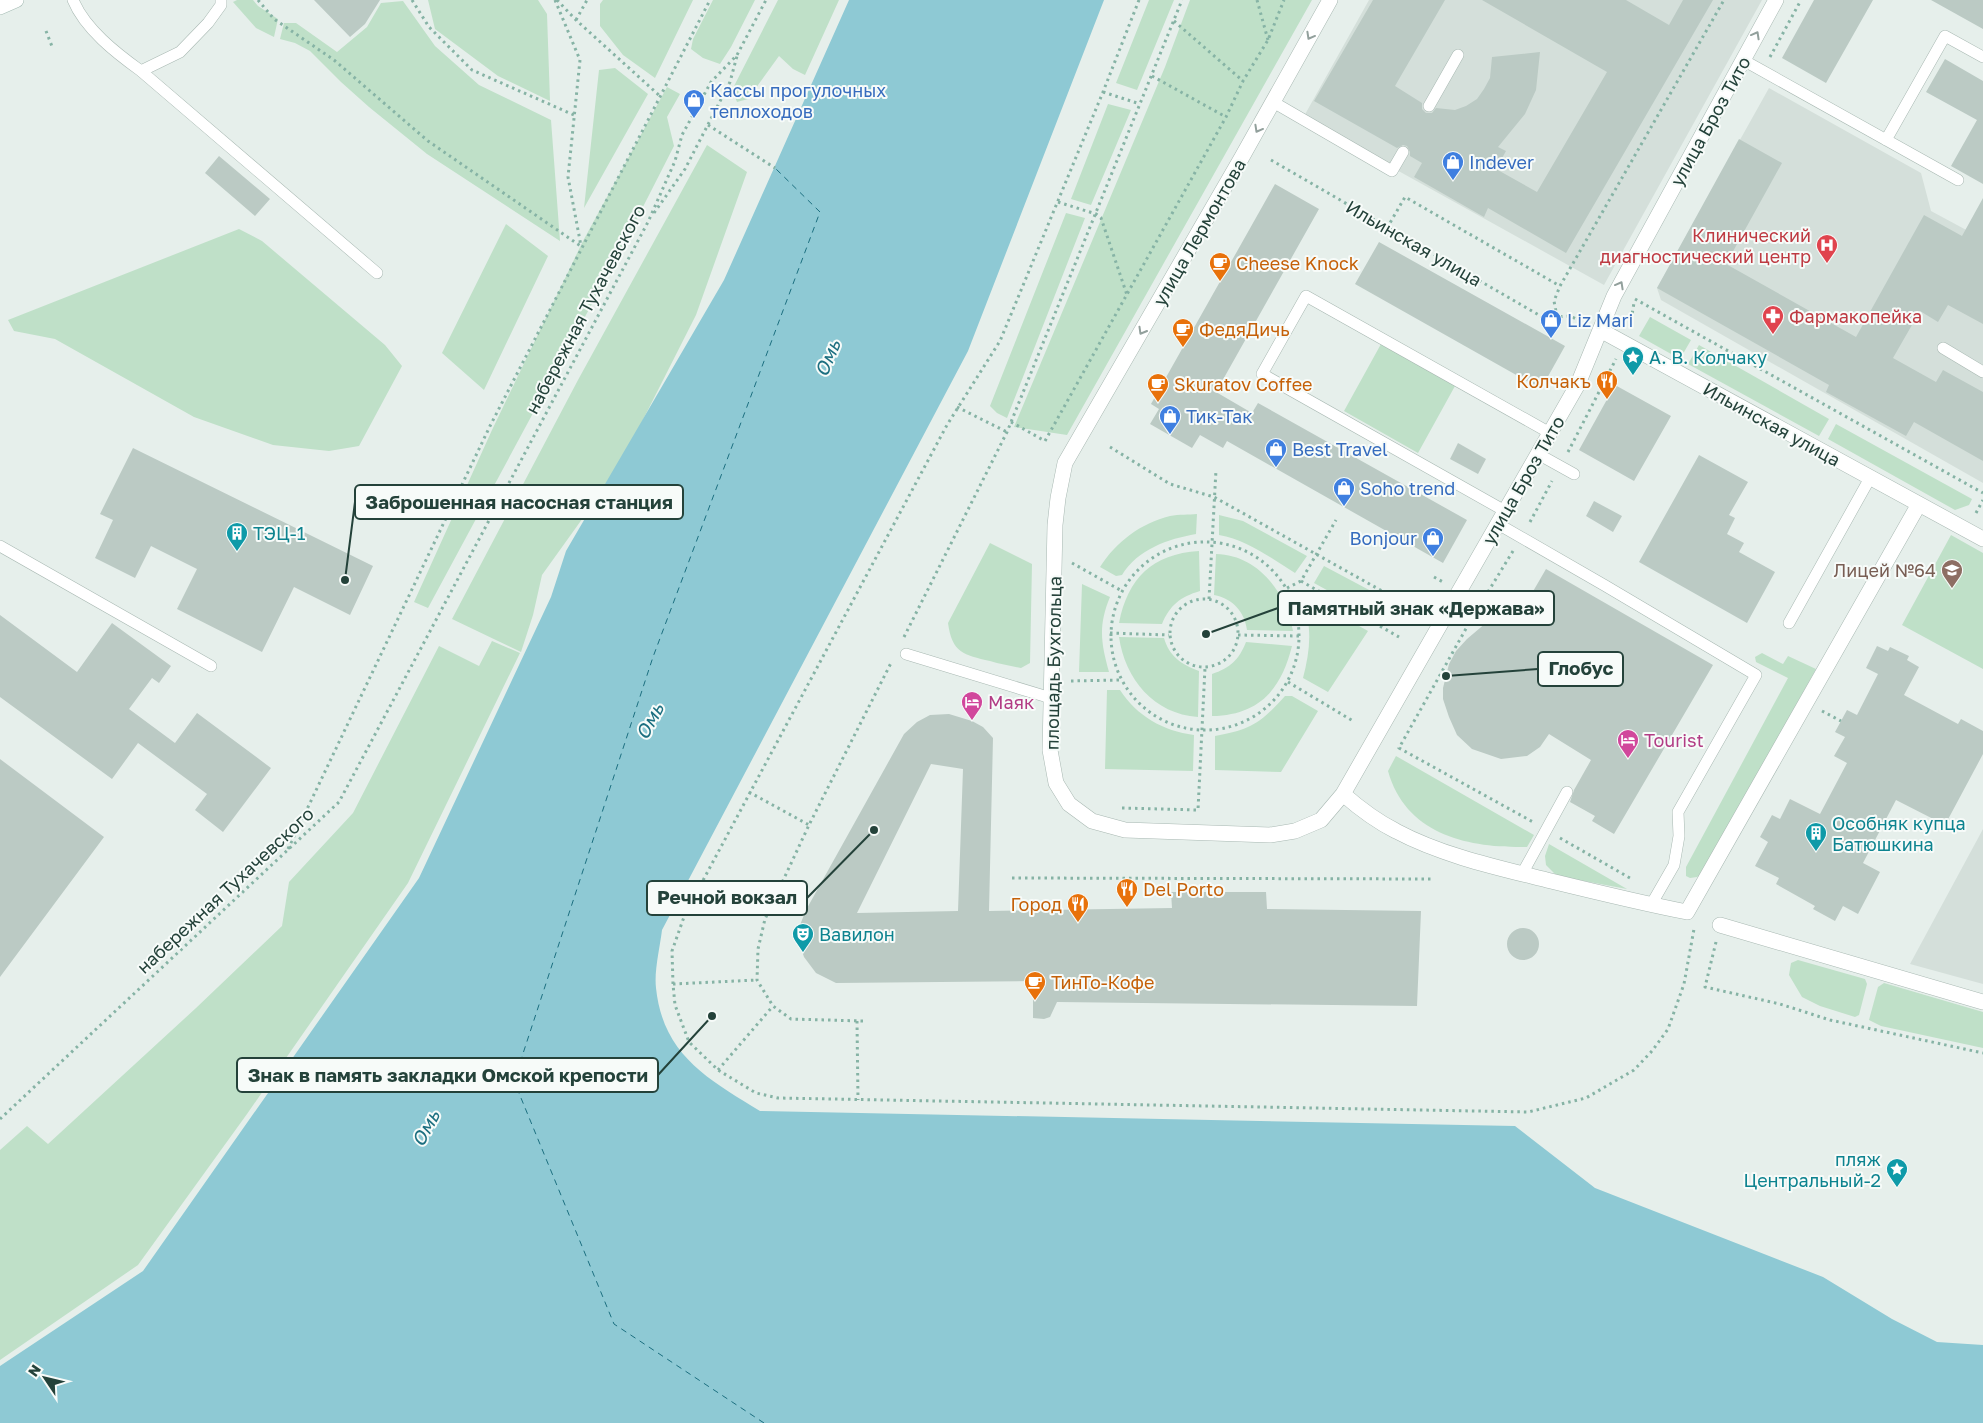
<svg xmlns="http://www.w3.org/2000/svg" width="1983" height="1423" font-family="'Golos Text',sans-serif">
<style>
.built{fill:#d4dfda}
.green{fill:#bfe0c8}
.water{fill:#8ec9d4}
.lines{fill:none;stroke-linecap:round;stroke-linejoin:round}
.ferry{stroke:#1c6f80;stroke-width:1;stroke-dasharray:6 5;stroke-linecap:butt}
.building{fill:#bbcac4;fill-rule:evenodd}
.lane-casing{stroke:#a8b8b2;stroke-width:12}
.street-casing{stroke:#a8b8b2;stroke-width:16}
.secondary-casing{stroke:#a4bbb3;stroke-width:16}
.path{stroke:#86b3a5;stroke-width:3;stroke-dasharray:2.5 4;stroke-linecap:butt}
.lane{stroke:#fff;stroke-width:11}
.street{stroke:#fff;stroke-width:15}
.secondary{stroke:#fff;stroke-width:15}
.oneway{stroke:#92a09c}
.labels{text-anchor:middle;dominant-baseline:central;stroke-width:4;stroke-linejoin:round;paint-order:stroke}
.shop-label{font-size:18px;fill:#366cbe;stroke:#f7fbf9;text-anchor:start}
.street-label{font-size:18px;fill:#24423a;stroke:#f7fbf9}
.health-label{font-size:18px;fill:#be3a42;stroke:#f7fbf9;text-anchor:end}
.food-label{font-size:18px;fill:#c56008;stroke:#f7fbf9;text-anchor:start}
.culture-label{font-size:18px;fill:#0d838f;stroke:#f7fbf9;text-anchor:start}
.education-label{font-size:18px;fill:#785e54;stroke:#f7fbf9;text-anchor:end}
.hotel-label{font-size:18px;fill:#b23c85;stroke:#f7fbf9;text-anchor:start}
.water-label{font-size:19px;font-style:italic;fill:#1c6f80;stroke:#f7fbf9}
.leader{fill:none;stroke:#24423a;stroke-width:2}
.callout-dot{fill:#24423a;stroke:#f7fbf9;stroke-width:2}
.callout{fill:#f7fbf9;stroke:#24423a;stroke-width:2}
.callout-label{font-size:19px;text-anchor:middle;font-weight:bold;fill:#24423a}
</style>
<rect width="100%" height="100%" fill="#e6efeb"/>
<!-- built -->
<path class="built" d="M1369 0H1762L1604 285 1303 118Z
M1769 88 1921 173 1931 211 1983 239V483L1661 300 1657 288Z
M1983 829V984L1910 964Z"/>
<!-- green -->
<path class="green" d="M237 0H253L258 6 278 19 274 37 256 28 233 2Z
M428 0H538L547 14 550 101 498 76 435 29Z
M603 0H693L655 78 623 55 600 26V4Z
M713 0H755L731 47 720 64 703 58 691 49 693 39Z
M778 0H839L805 75 793 69 779 56 748 99 737 102 732 90Z
M1149 0H1174L1137 90 1116 83Z
M1190 0H1312L1067 435 1014 427 1165 67Z
M403 1 435 46 479 85 551 120 560 241 427 154 369 107 341 82 310 51 295 43 280 39 284 23H296L337 52 367 27 381 3Z
M615 68 648 94 584 208 599 70Z
M667 87 680 94 667 117 674 146 621 250 428 608 414 602 492 430 583 241Z
M1108 104 1131 110 1091 205 1071 199Z
M707 145 747 172 696 315 618 469 542 575 533 615 521 652 452 619 578 380Z
M1066 213 1085 218 1007 418 997 413 990 406Z
M506 224 548 256 484 390 442 353Z
M239 229 262 241 385 345 402 366 359 446 329 451 273 445 194 417 55 339 14 331 8 320Z
M1650 317 1691 340 1680 359 1639 336Z
M1381 344 1455 386 1418 453 1344 411Z
M1699 345 1829 419 1819 436 1688 364Z
M1836 424 1972 499 1969 505 1955 510 1828 439Z
M1197 514 1196 534C1168 539 1138 549 1122 575L1116 576 1100 567C1116 542 1141 523 1170 516 1179 514 1189 515 1197 514Z
M1219 515 1243 521 1307 556 1295 573C1271 558 1247 540 1219 535Z
M1951 535 1983 553V669L1902 625Z
M990 543 1032 564 1030 663 1021 668C1011 666 1000 664 990 661 964 655 952 653 948 623Z
M1199 551 1200 591C1180 597 1170 605 1162 624L1119 623C1128 578 1152 554 1199 551Z
M1216 554C1258 555 1286 592 1293 631L1247 630C1244 611 1233 599 1214 595Z
M1324 566 1388 600 1376 617 1314 583Z
M1082 584 1110 597C1098 626 1101 643 1109 672H1079Z
M1307 597 1368 631 1328 692 1303 678C1310 651 1313 626 1302 600Z
M1119 637 1164 638C1169 656 1182 665 1199 671L1198 717C1154 714 1125 679 1119 637Z
M492 641 520 653 408 883 247 1114 138 1265 0 1360V1150L27 1126 48 1144 196 1008 282 926 289 882 353 813 439 646 479 666Z
M1246 642 1292 646C1281 690 1259 715 1212 716V674C1230 668 1239 660 1246 642Z
M1762 653 1783 664 1788 656 1816 669 1703 873 1697 877 1690 878 1686 876V867L1788 678 1756 662 1755 657Z
M1107 690H1120C1137 716 1163 731 1194 735L1193 771 1105 769Z
M1285 696H1292L1318 711 1281 772 1215 770V736C1250 730 1261 723 1285 696Z
M1396 756 1534 835 1527 847C1468 848 1406 835 1388 771Z
M1549 844 1627 889 1557 876 1546 865 1545 856Z
M1798 960 1865 979 1867 984 1859 1015 1855 1017 1820 1006 1802 997 1789 975 1791 963Z
M1884 983 1983 1012V1048L1881 1026 1869 1020 1878 987Z"/>
<!-- water -->
<path class="water" d="M849 0H1104L968 351 662 930C660 947 654 971 656 988 663 1055 708 1079 760 1111L1515 1126 1595 1188 1823 1277 1892 1319 1937 1342 1983 1345V1423H0V1366L143 1271 419 878 551 597 566 551 724 280Z"/>
<g class="lines">
<!-- ferry -->
<path class="ferry" d="M764 1423 614 1324 514 1081 653 657 820 212 775 168"/>
</g>
<!-- building -->
<path class="building" d="M314 0H380L365 24 350 37Z
M1373 0H1445L1395 86 1422 103V109L1426 113H1432L1436 108 1455 110 1466 106 1477 99 1484 89 1490 78 1492 57 1540 52 1536 90 1525 114 1498 147 1506 151 1496 169 1537 192 1607 72 1482 0H1626L1669 25 1683 0H1713L1566 253 1488 208 1484 217 1414 177 1422 163 1410 156V152L1407 146 1403 145 1397 148 1314 101Z
M1814 0H1873L1826 83 1782 58Z
M1931 0H1983V29Z
M1945 59 1983 81V184L1951 166 1977 120 1926 92Z
M1739 139 1782 163 1726 264 1856 337 1924 215 1962 236 1983 198V324L1948 305 1938 322 1920 311 1893 358 1936 382 1943 370 1983 392V461L1914 422 1906 436 1826 392 1829 385 1657 288Z
M219 156 270 199 255 216 205 173Z
M1275 184 1319 209 1216 392 1252 413 1258 403 1467 520 1443 563 1227 441 1223 448 1200 435 1192 448 1150 424 1159 409 1151 404Z
M1379 242 1565 346 1541 389 1355 284Z
M1615 385 1671 416 1634 481 1579 450Z
M1458 443 1486 459 1478 474 1450 459Z
M133 448 373 566 350 615 294 587 262 652 177 609 197 569 151 546 135 578 95 558 113 520 100 514Z
M1699 455 1748 482 1729 515 1735 518 1727 534 1744 543 1739 552 1775 572 1747 623 1639 562Z
M1594 501 1622 516 1613 532 1586 516Z
M1546 569 1713 665 1614 834 1592 821 1595 816 1570 802 1574 790 1591 760 1549 734 1540 747 1527 756 1501 759 1472 749 1457 735 1449 717 1443 699V688L1449 664 1456 651 1467 639 1513 600 1518 594 1528 600Z
M0 615 77 672 112 623 171 666 159 683 152 678 129 709 175 743 197 713 271 768 223 832 195 810 207 794 138 743 112 779 0 697Z
M1877 646 1888 651 1890 647 1909 656 1907 660 1919 667 1904 695 1958 724 1961 719 1983 731V754L1945 825 1896 800 1863 863 1880 872 1858 914 1843 906 1835 921 1813 909 1815 906 1776 884 1779 878 1755 866 1768 842 1760 837 1772 815 1780 819 1790 799 1820 814 1847 763 1834 756 1845 737 1835 732 1847 710 1857 715 1878 674 1866 668Z
M949 714 972 721 983 727 993 738 989 911 1172 908 1171 892H1266L1267 909 1421 911 1417 1006 1057 1002 1050 1017 1044 1019 1033 1018V981L836 983 816 973 804 957 799 942 800 925 806 910 904 734 917 722 930 715ZM931 764 963 769 958 911 857 913Z
M0 759 104 837 0 977Z
M1507 944a16 16 0 1 1 32 0a16 16 0 1 1-32 0Z"/>
<g class="lines">
<!-- lane casing -->
<g class="lane-casing">
<path id="lane" d="M73 0C85 29 116 53 141 71L180 52 208 23 221 5V0
M1743 60 1958 180
M141 71 377 273
M1273 102 1392 171 1403 152
M1429 106 1458 55
M1886 140 1945 36 1983 57
M1943 348 1983 372
M1538 454 1574 474
M1505 511 1262 374 1306 296 1550 433
M1498 524 1604 585 1756 675 1678 812 1679 836 1674 865 1651 905
M0 546 211 666
M1789 623 1870 478
M906 654 1051 698
M1522 874 1567 792"/>
</g>
<!-- street casing -->
<g class="street-casing">
<path id="street" d="M1330 0 1242 157 1065 463 1058 498 1055 525 1050 750 1056 783 1069 804 1092 821 1125 830 1270 835 1295 831 1321 820 1343 794 1578 384 1614 296 1776 0
M1600 330 1983 539
M1343 794C1359 808 1376 821 1396 831 1443 856 1499 868 1551 881 1596 892 1641 903 1687 912L1919 504
M1720 925 1983 1002"/>
</g>
<!-- secondary casing -->
<g class="secondary-casing">
<path id="secondary" d="M0 7 16 0"/>
</g>
<!-- path -->
<path class="path" d="M258 0 274 19 334 60 428 141 582 247
M412 0 429 27 472 70 574 115
M555 0 580 60 568 177 581 246
M557 0 576 20 661 97
M1139 0 1103 92 1000 341 947 425 685 914 672 951 673 984 675 1005 689 1042 718 1070 756 1093 778 1098 1528 1112 1586 1098 1634 1070 1652 1051 1668 1029 1684 984 1694 929
M1257 0 1268 40
M576 20 587 0
M1174 21 1243 81
M46 31 53 49
M1770 57 1801 0
M1152 76 1226 117
M1103 92 1140 104
M708 125 775 168
M1271 160 1544 318 1570 316 1583 322
M1058 202 1096 214 1101 218 1127 295
M654 213 685 169 730 82 737 56
M1387 228 1405 197 1560 286
M1635 299 1983 493
M1557 317 1554 301 1560 286 1724 0
M1630 326 1634 303
M957 407 1007 432
M1011 422 1045 441 1226 117 1243 81 1268 40 1284 0
M1110 447 1170 484 1214 497 1416 610
M1568 452 1616 359
M1976 513 1983 500
M1530 522 1552 481
M1111 636a94 94 0 1 1 188 0a94 94 0 1 1-188 0Z
M1513 551 1472 618 1399 748 1533 822
M1072 563 1122 591
M1434 577 1443 582
M1301 581 1399 637
M1287 588 1301 581 1336 520
M1170 633a34 34 0 1 1 68 0a34 34 0 1 1-68 0Z
M1209 599 1216 470
M1110 633 1169 635
M1238 635 1300 636
M904 637 1007 432 1182 0
M1071 681 1121 680
M1288 682 1353 721
M1822 711 1841 721
M749 792 809 825
M1122 808 1198 810 1205 668
M1560 838 1630 878
M288 849 490 426 710 0
M1012 878 1433 879
M1716 942 1705 987 1780 1004 1830 1020 1983 1053
M673 984 757 980
M857 1021 858 1100
M863 1021 791 1019 773 1006 757 980 758 949 765 919 809 825 891 663
M718 1070 773 1006
M0 1119 339 802 648 222 675 161 682 135 711 82 737 55 766 0"/>
<!-- lane -->
<use href="#lane" class="lane"/>
<!-- street -->
<use href="#street" class="street"/>
<!-- secondary -->
<use href="#secondary" class="secondary"/>
</g>
<!-- one-way arrows -->
<defs><path id="oneway-chevron" d="M-2-3.5L2.5 0L-2 3.5" fill="none" stroke-width="1.6" stroke-linecap="round" stroke-linejoin="round" transform="scale(1.25)"/></defs>
<g class="oneway">
<use href="#oneway-chevron" transform="translate(1756 35) rotate(-61)"/>
<use href="#oneway-chevron" transform="translate(1310 36) rotate(119)"/>
<use href="#oneway-chevron" transform="translate(1258 129) rotate(119)"/>
<use href="#oneway-chevron" transform="translate(1620 285) rotate(-61)"/>
<use href="#oneway-chevron" transform="translate(1142 331) rotate(120)"/>
</g>
<!-- icons -->
<defs>
<g id="shop-pin" transform="scale(1.125)"><path d="M0 17L-7.5 6A9.5 9.5 0 1 1 7.5 6Z" fill="#3f7fe0" stroke="#f7fbf9"/><path d="M-5-2.5h2.3a2.7 3.5 0 0 1 5.4 0H5L5.5 6h-11ZM-1.5-2.5h3a1.5 2.3 0 0 0-3 0Z" fill="#fff"/></g>
<g id="hospital-pin" transform="scale(1.125)"><path d="M0 17L-7.5 6A9.5 9.5 0 1 1 7.5 6Z" fill="#e0444e" stroke="#f7fbf9"/><path d="M-5-5h3v3.5h4V-5h3V5h-3V1.5h-4V5h-3Z" fill="#fff"/></g>
<g id="cafe-pin" transform="scale(1.125)"><path d="M0 17L-7.5 6A9.5 9.5 0 1 1 7.5 6Z" fill="#e8710a" stroke="#f7fbf9"/><path d="M-5.5-4.5H6V0H3Q3 3.5 0 3.5H-2.5Q-5.5 3.5-5.5 0ZM3-3.2v2h1.7v-2ZM-6 4.5H4V6H-6Z" fill="#fff"/></g>
<g id="pharmacy-pin" transform="scale(1.125)"><path d="M0 17L-7.5 6A9.5 9.5 0 1 1 7.5 6Z" fill="#e0444e" stroke="#f7fbf9"/><path d="M-2-6h4v4h4v4h-4v4h-4v-4h-4v-4h4Z" fill="#fff"/></g>
<g id="sight-pin" transform="scale(1.125)"><path d="M0 17L-7.5 6A9.5 9.5 0 1 1 7.5 6Z" fill="#0f9aa8" stroke="#f7fbf9"/><path d="M0-6L1.8-2.2L6-1.7L2.9 1.2L3.7 5.4L0 3.3L-3.7 5.4L-2.9 1.2L-6-1.7L-1.8-2.2Z" fill="#fff"/></g>
<g id="restaurant-pin" transform="scale(1.125)"><path d="M0 17L-7.5 6A9.5 9.5 0 1 1 7.5 6Z" fill="#e8710a" stroke="#f7fbf9"/><path d="M-5-6h1v4h1v-4h1v4h1v-4h1v5L-1.5 .5V6h-2V.5L-5-1ZM5-6V6H3V1.5H1.5Q1.5-4 5-6Z" fill="#fff"/></g>
<g id="building-pin" transform="scale(1.125)"><path d="M0 17L-7.5 6A9.5 9.5 0 1 1 7.5 6Z" fill="#0f9aa8" stroke="#f7fbf9"/><path d="M-4-6H4V6H1V3H-1V6H-4ZM-2.5-4.3h1.7v1.8h-1.7ZM.8-4.3h1.7v1.8H.8ZM-2.5-1h1.7V.8h-1.7ZM.8-1h1.7V.8H.8Z" fill="#fff"/></g>
<g id="school-pin" transform="scale(1.125)"><path d="M0 17L-7.5 6A9.5 9.5 0 1 1 7.5 6Z" fill="#8d6e63" stroke="#f7fbf9"/><path d="M0-5L7-2L0 1L-7-2ZM-4 1L0 2.5L4 1V4Q0 6-4 4Z" fill="#fff"/></g>
<g id="hotel-pin" transform="scale(1.125)"><path d="M0 17L-7.5 6A9.5 9.5 0 1 1 7.5 6Z" fill="#d1479c" stroke="#f7fbf9"/><path d="M-6-4.5h1.5V1H6V5H4.5V3h-9V5H-6ZM-4 0a1.8 1.8 0 1 1 3.6 0ZM.5 0V-2.5h3Q6-2.5 6 0Z" fill="#fff"/></g>
<g id="theatre-pin" transform="scale(1.125)"><path d="M0 17L-7.5 6A9.5 9.5 0 1 1 7.5 6Z" fill="#0f9aa8" stroke="#f7fbf9"/><path d="M-5-5.5Q0-4 5-5.5V0Q5 5 0 6Q-5 5-5 0ZM-3.3-2.5H-1v1.5H-3.3ZM1-2.5H3.3v1.5H1ZM-2.8 1Q0 5.5 2.8 1Z" fill="#fff"/></g>
</defs>
<g fill-rule="evenodd">
<use href="#shop-pin" x="694" y="100"/>
<use href="#shop-pin" x="1453" y="162"/>
<use href="#hospital-pin" x="1827" y="245"/>
<use href="#cafe-pin" x="1220" y="263"/>
<use href="#pharmacy-pin" x="1773" y="316"/>
<use href="#shop-pin" x="1551" y="320"/>
<use href="#cafe-pin" x="1183" y="329"/>
<use href="#sight-pin" x="1633" y="357"/>
<use href="#restaurant-pin" x="1607" y="381"/>
<use href="#cafe-pin" x="1158" y="384"/>
<use href="#shop-pin" x="1170" y="416"/>
<use href="#shop-pin" x="1276" y="449"/>
<use href="#shop-pin" x="1344" y="488"/>
<use href="#building-pin" x="237" y="533"/>
<use href="#shop-pin" x="1433" y="538"/>
<use href="#school-pin" x="1952" y="570"/>
<use href="#hotel-pin" x="972" y="702"/>
<use href="#hotel-pin" x="1628" y="740"/>
<use href="#building-pin" x="1816" y="833"/>
<use href="#restaurant-pin" x="1127" y="889"/>
<use href="#restaurant-pin" x="1078" y="904"/>
<use href="#theatre-pin" x="803" y="934"/>
<use href="#cafe-pin" x="1035" y="982"/>
<use href="#sight-pin" x="1897" y="1169"/>
</g>
<g class="labels">
<!-- shop labels -->
<g class="shop-label">
<text x="710" y="90">Кассы прогулочных<tspan x="710" dy="21">теплоходов</tspan></text>
<text x="1469" y="162">Indever</text>
<text x="1567" y="320">Liz Mari</text>
<text x="1186" y="416">Тик-Так</text>
<text x="1292" y="449">Best Travel</text>
<text x="1360" y="488">Soho trend</text>
<text x="1417" y="538" text-anchor="end">Bonjour</text>
</g>
<!-- street labels -->
<g class="street-label">
<text transform="translate(1710 121) rotate(-61)">улица Броз Тито</text>
<text transform="translate(1199 232) rotate(-60)">улица Лермонтова</text>
<text transform="translate(1414 243) rotate(30)">Ильинская улица</text>
<text transform="translate(585 309) rotate(-62)">набережная Тухачевского</text>
<text transform="translate(1772 424) rotate(29)">Ильинская улица</text>
<text transform="translate(1523 480) rotate(-60)">улица Броз Тито</text>
<text transform="translate(1053 663) rotate(-89)">площадь Бухгольца</text>
<text transform="translate(225 890) rotate(-43)">набережная Тухачевского</text>
</g>
<!-- health labels -->
<g class="health-label">
<text x="1811" y="235">Клинический<tspan x="1811" dy="21">диагностический центр</tspan></text>
<text x="1789" y="316" text-anchor="start">Фармакопейка</text>
</g>
<!-- food labels -->
<g class="food-label">
<text x="1236" y="263">Cheese Knock</text>
<text x="1199" y="329">ФедяДичь</text>
<text x="1591" y="381" text-anchor="end">Колчакъ</text>
<text x="1174" y="384">Skuratov Coffee</text>
<text x="1143" y="889">Del Porto</text>
<text x="1062" y="904" text-anchor="end">Город</text>
<text x="1051" y="982">ТинТо-Кофе</text>
</g>
<!-- culture labels -->
<g class="culture-label">
<text x="1649" y="357">А. В. Колчаку</text>
<text x="253" y="533">ТЭЦ-1</text>
<text x="1832" y="823">Особняк купца<tspan x="1832" dy="21">Батюшкина</tspan></text>
<text x="819" y="934">Вавилон</text>
<text x="1881" y="1159" text-anchor="end">пляж<tspan x="1881" dy="21">Центральный-2</tspan></text>
</g>
<!-- education labels -->
<g class="education-label">
<text x="1936" y="570">Лицей №64</text>
</g>
<!-- hotel labels -->
<g class="hotel-label">
<text x="988" y="702">Маяк</text>
<text x="1644" y="740">Tourist</text>
</g>
<!-- water labels -->
<g class="water-label">
<text transform="translate(827 358) rotate(-67)">Омь</text>
<text transform="translate(649 721) rotate(-61)">Омь</text>
<text transform="translate(425 1128) rotate(-61)">Омь</text>
</g>
</g>
<!-- callouts -->
<path class="leader" d="M345 580L355 502M1206 634L1278 608M1446 676L1538 669M874 830L807 898M712 1016L658 1075"/>
<g class="callout-dot">
<circle cx="345" cy="580" r="5"/>
<circle cx="1206" cy="634" r="5"/>
<circle cx="1446" cy="676" r="5"/>
<circle cx="874" cy="830" r="5"/>
<circle cx="712" cy="1016" r="5"/>
</g>
<g class="callout">
<rect x="355" y="485" width="328" height="34" rx="5"/>
<rect x="1278" y="591" width="276" height="34" rx="5"/>
<rect x="1538" y="652" width="85" height="34" rx="5"/>
<rect x="647" y="881" width="160" height="34" rx="5"/>
<rect x="237" y="1058" width="421" height="34" rx="5"/>
</g>
<g class="callout-label">
<text x="519" y="509">Заброшенная насосная станция</text>
<text x="1416" y="615">Памятный знак «Держава»</text>
<text x="1581" y="675">Глобус</text>
<text x="727" y="904">Речной вокзал</text>
<text x="448" y="1082">Знак в память закладки Омской крепости</text>
</g>
<!-- north arrow -->
<g transform="translate(45 1378) rotate(305)" stroke="#f7fbf9" stroke-width="4" paint-order="stroke">
<path d="M0-4L9 19L0 12L-9 19Z" fill="#24423a"/>
<text y="-8" font-size="14" font-weight="bold" text-anchor="middle" fill="#24423a">N</text>
</g>
</svg>
